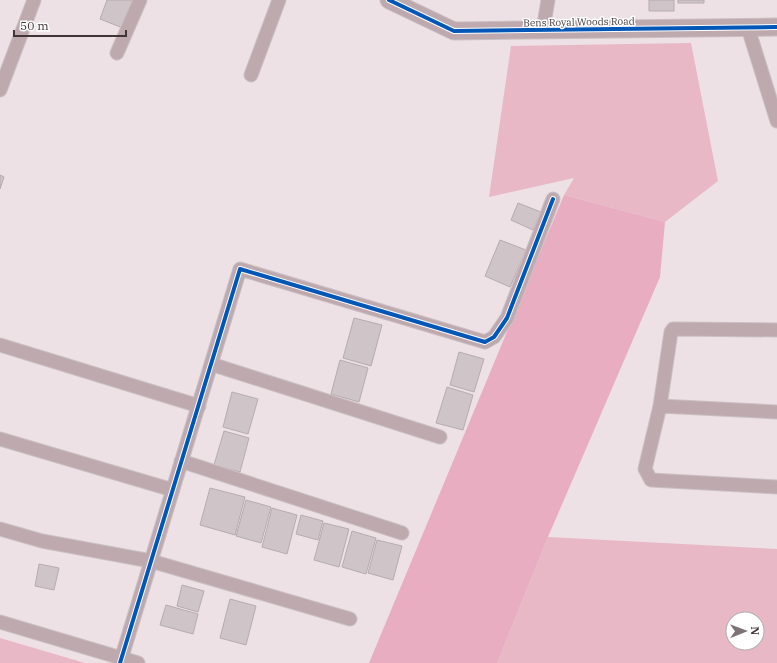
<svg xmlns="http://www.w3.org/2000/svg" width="777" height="663" font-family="'IBM Plex Serif',serif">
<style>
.green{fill:#e8b8c7;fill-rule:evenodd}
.forest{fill:#e8adc1}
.building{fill:#cfc5c8;stroke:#b6abaf}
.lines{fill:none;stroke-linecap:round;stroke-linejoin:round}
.minor-casing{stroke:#cac0c3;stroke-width:15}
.tertiary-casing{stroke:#cac0c3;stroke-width:19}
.minor{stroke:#bea9af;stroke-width:13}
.tertiary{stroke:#bea9af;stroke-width:17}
.cycleway-casing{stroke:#fff;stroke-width:6}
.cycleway{stroke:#0057b8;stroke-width:4}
.labels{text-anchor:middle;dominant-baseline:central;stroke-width:3;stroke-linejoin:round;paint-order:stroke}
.street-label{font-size:10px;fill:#403639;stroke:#fff}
</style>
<rect width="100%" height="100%" fill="#eee1e5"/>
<!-- green -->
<path class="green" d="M691 43 718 181 665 222 564 195 574 178 489 197 511 46Z
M548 537 777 549V663H497ZM733 619H757V643H733Z
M0 638 85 663H0Z"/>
<!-- forest -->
<path class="forest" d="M564 195 665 222 660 277 548 537 497 663H369Z"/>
<!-- building -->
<path class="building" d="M107 0H134L123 28 100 19Z
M649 0H674V11H649Z
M678 0H704V3H678Z
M0 175 4 177 0 189Z
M518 203 541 212 533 230 511 220Z
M500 240 526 250 510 287 485 276Z
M354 318 382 325 371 366 343 358Z
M459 352 484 359 474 392 450 385Z
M340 360 368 368 359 402 331 394Z
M447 387 473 395 463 430 436 423Z
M232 392 258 399 248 434 223 427Z
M224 431 249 438 240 472 214 465Z
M210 488 245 497 235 535 200 525Z
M246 500 271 507 261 543 236 536Z
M272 508 297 515 287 554 262 547Z
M301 515 323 521 318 540 296 534Z
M324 523 349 529 339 567 314 560Z
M352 531 376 538 366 574 342 567Z
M377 540 402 546 393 580 368 573Z
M39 564 59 568 54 590 35 586Z
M182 585 204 591 198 612 177 606Z
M230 599 256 606 246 645 220 638Z
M166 605 198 614 193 634 160 625Z"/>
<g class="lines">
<!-- minor casing -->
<g class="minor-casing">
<path id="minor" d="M748 28 777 121
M543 30 548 0
M117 53 140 0
M251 75 279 0
M0 90 34 0
M777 330 673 329 671 332 660 406 645 469 651 480 777 487
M0 345 199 406
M211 364 440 437
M660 406 777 412
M0 439 173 490
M181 461 402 533
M0 529 42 541 151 561 350 619
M0 622 138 663
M120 663 240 269 485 342 494 337 507 318 553 199"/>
</g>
<!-- tertiary casing -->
<g class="tertiary-casing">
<path id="tertiary" d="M389 0 454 31 777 27"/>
</g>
<!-- minor -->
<use href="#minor" class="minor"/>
<!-- tertiary -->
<use href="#tertiary" class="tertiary"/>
<!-- cycleway casing -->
<g class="cycleway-casing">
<path id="cycleway" d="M389 0 454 31 777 27
M120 663 240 269 485 342 494 337 507 318 553 199"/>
</g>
<!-- cycleway -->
<use href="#cycleway" class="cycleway"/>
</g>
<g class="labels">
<!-- street labels -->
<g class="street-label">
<text transform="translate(579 22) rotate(-1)">Bens Royal Woods Road</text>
</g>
</g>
<!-- north arrow -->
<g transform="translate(745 631) rotate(89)"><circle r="19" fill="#ffffff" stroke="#b3afb0"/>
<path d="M0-3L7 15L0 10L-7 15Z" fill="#7d7275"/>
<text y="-6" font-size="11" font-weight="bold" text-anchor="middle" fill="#403639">N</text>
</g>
<!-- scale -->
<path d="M14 30v6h112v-6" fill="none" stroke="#403639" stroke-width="2"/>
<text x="20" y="30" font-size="12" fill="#403639" stroke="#ffffff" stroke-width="3" paint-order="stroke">50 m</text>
</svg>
